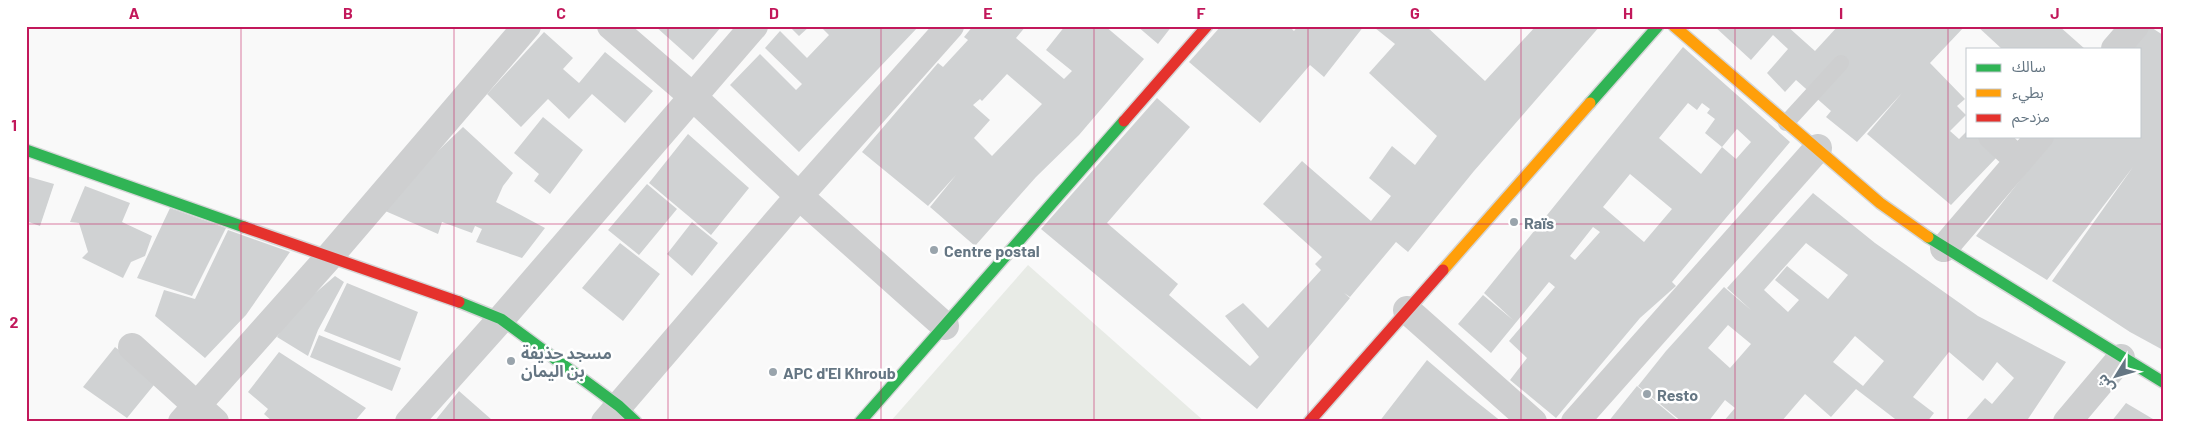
<svg xmlns="http://www.w3.org/2000/svg" width="2189" height="448" font-family="Barlow,'Noto Sans Arabic',sans-serif">
<style>
.green{fill:#e8ebe6}
.building{fill:#d0d2d3;fill-rule:evenodd}
.lines{fill:none;stroke-linecap:round;stroke-linejoin:round}
.fast-casing{stroke:#d5d6d7;stroke-width:14}
.slow-casing{stroke:#d5d6d7;stroke-width:14}
.jam-casing{stroke:#d5d6d7;stroke-width:14}
.lane{stroke:#cecfd0;stroke-width:16}
.street{stroke:#cecfd0;stroke-width:28}
.fast{stroke:#30b455;stroke-width:11}
.slow{stroke:#ff9f0a;stroke-width:11}
.jam{stroke:#e5322d;stroke-width:11}
.grid{fill:none;stroke:#c2185b;stroke-width:1;stroke-opacity:0.55}
.poi-dot{fill:#99a4ac;stroke:#fff;stroke-width:2}
.labels{text-anchor:middle;dominant-baseline:central;stroke-width:5;stroke-linejoin:round;paint-order:stroke}
.poi-label{font-size:16px;font-weight:bold;fill:#657683;stroke:#fff;text-anchor:start}
.neatline{fill:none;stroke:#c2185b;stroke-width:2}
.grid-label{font-size:16px;text-anchor:middle;font-weight:bold;fill:#c2185b}
</style>
<rect width="100%" height="100%" fill="#f9f9f9"/>
<!-- green -->
<path class="green" d="M1028 265 1205 422H890Z"/>
<!-- building -->
<path class="building" d="M655 26H722L693 60Z
M789 26H810L799 36Z
M820 26H919L799 152 730 85 760 54 796 90 802 84 765 48 780 31 807 58 829 35Z
M973 26H1026L1016 38 1064 79 1072 71 1046 50 1065 26H1105L1144 59 1079 135 1036 177 975 246 930 207 956 175 928 206 862 152 938 63 943 67 968 40 964 37ZM1007 74 1042 104 992 156 974 138 990 120 973 105 980 99 982 101Z
M1137 26H1172L1158 44Z
M1221 26H1289L1294 31 1298 26H1364L1324 77 1310 65 1260 123 1189 62Z
M1376 26H1426L1485 81 1536 26H1600L1474 171 1408 252 1396 242 1350 297 1344 293 1350 298 1257 409 1041 229 1157 98 1190 127 1107 223 1178 284 1169 295 1250 366 1259 357 1225 316 1243 303 1268 328 1321 270 1315 264 1322 257 1263 204 1302 161 1371 221 1391 196 1369 178 1392 146 1415 165 1437 136 1369 73 1395 44 1375 28Z
M1714 26H1787L1815 51 1838 26H1965L1930 63 1965 99 1957 106 1966 115 1950 131 1959 139 1968 130V136H1977L1998 156 1951 205 1867 134 1902 93 1857 142 1826 117 1831 111 1796 80 1785 92 1767 73 1788 49 1773 35 1751 60Z
M1977 26H2059L2085 49H2002Z
M2142 26H2149L2163 35V350L2130 332 2052 281 2133 167 2047 280 1976 236 2055 136H2140V49H2126Z
M544 32 573 58 563 69 579 83 605 52 653 91 625 123 592 94 569 119 548 99 521 127 487 94Z
M1683 47 1790 142 1672 282 1676 286 1640 318 1556 418 1510 380 1527 358 1509 341 1555 287 1549 282 1491 353 1458 324 1483 295 1513 320 1484 293ZM1688 103 1697 110 1702 103 1710 109 1707 113 1715 119 1705 133 1722 147 1737 129 1751 142 1736 159 1722 147 1701 174 1659 138ZM1630 174 1672 209 1644 242 1603 207ZM1593 227 1600 232 1575 260 1570 256Z
M543 117 583 150 550 194 534 181 539 174 514 153Z
M463 127 513 173 503 186 496 202 545 228 522 258 476 242 482 229 475 226 472 233 442 222 438 234 383 210 418 170Z
M688 134 749 188 711 235 649 183Z
M26 176 54 184 40 226 26 221Z
M647 184 677 209 639 255 608 230Z
M85 186 130 203 122 222 152 236 145 256 131 262 123 278 82 258 88 252 79 223 70 222Z
M1813 193 1875 243 1978 316 2066 362 2026 422H1964L1985 398 1992 404 2014 378 1997 362 1983 381 1949 352 1913 397 1934 413 1927 422H1899L1856 389 1831 417 1805 394 1781 422H1723L1735 408 1725 400 1708 422H1682L1638 386 1666 351 1724 287 1751 310 1727 288ZM1806 243 1848 275 1828 299 1787 266 1775 280 1799 300 1788 312 1764 290ZM1728 325 1751 344 1730 368 1708 348ZM1855 336 1884 361 1863 386 1833 362Z
M170 208 226 228 192 296 137 278Z
M692 222 718 243 692 276 667 254Z
M228 230 290 252 246 315 205 358 155 316 164 290 195 299Z
M620 243 660 274 623 321 582 288Z
M335 276 344 282 318 330 308 356 277 337 292 313Z
M347 283 418 312 400 361 324 331Z
M319 335 401 368 392 391 310 357Z
M115 347 158 380 127 418 83 387Z
M279 352 366 408 354 422H273L264 414 268 409 248 392Z
M1427 360 1468 395 1502 422H1379Z
M1637 386 1680 422H1608Z
M459 391 492 420 490 422H434Z
M2126 403 2158 422H2111Z"/>
<g class="lines">
<!-- fast casing -->
<g class="fast-casing">
<path id="fast" d="M1590 103 1658 26
M26 150 244 227
M1928 237 2163 382
M459 302 501 319 619 406 636 422
M860 422 1124 121"/>
</g>
<!-- slow casing -->
<g class="slow-casing">
<path id="slow" d="M1674 26 1880 203 1928 237
M1443 270 1590 103"/>
</g>
<!-- jam casing -->
<g class="jam-casing">
<path id="jam" d="M1124 121 1207 26
M244 227 459 302
M1309 422 1443 270"/>
</g>
<!-- lane -->
<path class="lane" d="M1786 123 1841 63"/>
<!-- street -->
<path class="street" d="M611 26 692 96 799 196 945 326
M2115 49 2135 26
M1992 136 2019 161
M1944 248 2040 136
M1407 310 1533 422
M132 347 215 422
M182 422 330 256 527 26
M409 422 501 319 754 26
M605 422 799 196 950 26
M1575 422 1818 148
M2067 422 2121 358"/>
<!-- fast -->
<use href="#fast" class="fast"/>
<!-- slow -->
<use href="#slow" class="slow"/>
<!-- jam -->
<use href="#jam" class="jam"/>
</g>
<!-- grid -->
<path class="grid" d="M241 26V422M454 26V422M668 26V422M881 26V422M1094 26V422M1308 26V422M1521 26V422M1735 26V422M1948 26V422M26 224H2163"/>
<!-- markers -->
<g class="poi-dot">
<circle cx="1514" cy="222" r="5"/>
<circle cx="934" cy="250" r="5"/>
<circle cx="511" cy="361" r="5"/>
<circle cx="773" cy="372" r="5"/>
<circle cx="1647" cy="394" r="5"/>
</g>
<g class="labels">
<!-- poi labels -->
<g class="poi-label">
<text x="1524" y="222">Raïs</text>
<text x="944" y="250">Centre postal</text>
<text x="521" y="352">مسجد حذيفة<tspan x="521" dy="18">بن اليمان</tspan></text>
<text x="783" y="372">APC d'El Khroub</text>
<text x="1657" y="394">Resto</text>
</g>
</g>
<!-- border -->
<rect width="2189" height="448" fill="none" stroke="#ffffff" stroke-width="55"/>
<!-- legend -->
<rect x="1966" y="48" width="175" height="90" fill="#ffffff" stroke="#c1c8cd"/>
<rect x="1976" y="64" width="25" height="8" fill="#30b455" stroke="#c1c8cd"/>
<text x="2012" y="72" font-size="15" fill="#657683">سالك</text>
<rect x="1976" y="89" width="25" height="8" fill="#ff9f0a" stroke="#c1c8cd"/>
<text x="2012" y="98" font-size="15" fill="#657683">بطيء</text>
<rect x="1976" y="114" width="25" height="8" fill="#e5322d" stroke="#c1c8cd"/>
<text x="2012" y="122" font-size="15" fill="#657683">مزدحم</text>
<!-- north arrow -->
<g transform="translate(2116 376) rotate(233)" stroke="#ffffff" stroke-width="4" paint-order="stroke">
<path d="M0-4L9 19L0 12L-9 19Z" fill="#657683"/>
<text y="-8" font-size="14" font-weight="bold" text-anchor="middle" fill="#657683">ش</text>
</g>
<rect x="28" y="28" width="2134" height="392" class="neatline"/>
<g class="grid-label">
<text x="134" y="19">A</text>
<text x="348" y="19">B</text>
<text x="561" y="19">C</text>
<text x="774" y="19">D</text>
<text x="988" y="19">E</text>
<text x="1201" y="19">F</text>
<text x="1415" y="19">G</text>
<text x="1628" y="19">H</text>
<text x="1841" y="19">I</text>
<text x="2055" y="19">J</text>
<text x="14" y="131">1</text>
<text x="14" y="328">2</text>
</g>
</svg>
